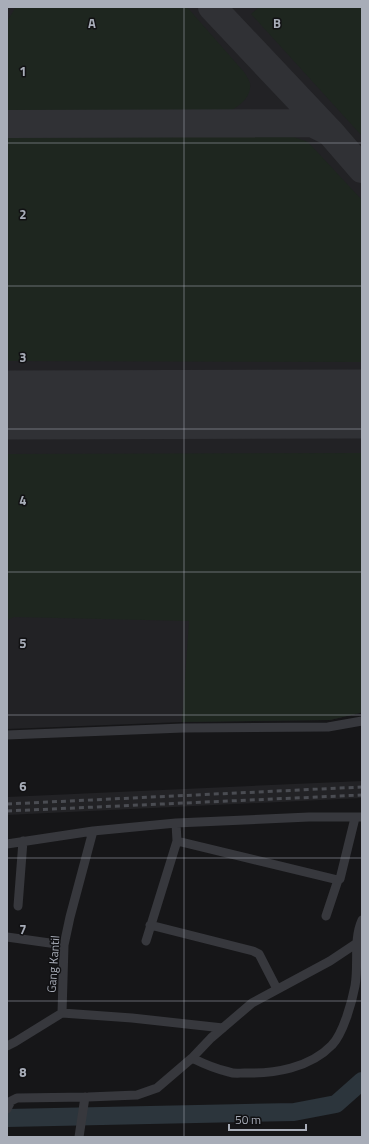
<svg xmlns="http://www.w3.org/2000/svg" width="369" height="1144" font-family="'Titillium Web',sans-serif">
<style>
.built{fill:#222225}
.green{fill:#1e261f}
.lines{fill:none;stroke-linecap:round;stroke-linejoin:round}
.river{stroke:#2c353c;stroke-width:18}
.taxiway{stroke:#303135;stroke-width:28}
.runway{stroke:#303135;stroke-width:69}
.street{stroke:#37383d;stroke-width:9}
.rail{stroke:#4a4c52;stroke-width:3;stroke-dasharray:5 4;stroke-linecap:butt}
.grid{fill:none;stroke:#a8adb8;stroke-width:1;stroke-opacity:0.55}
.labels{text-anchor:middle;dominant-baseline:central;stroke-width:3;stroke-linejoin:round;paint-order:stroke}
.street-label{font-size:12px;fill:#a8adb8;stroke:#111113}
.grid-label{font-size:13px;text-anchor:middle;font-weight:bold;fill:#a8adb8;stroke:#111113;stroke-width:3;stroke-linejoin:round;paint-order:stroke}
</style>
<rect width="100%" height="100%" fill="#161618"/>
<!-- built -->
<path class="built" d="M7 7H362V712L360 713 330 720 182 722 7 729Z
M362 781V798L7 815V797Z"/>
<!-- green -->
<path class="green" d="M16 7H187L244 72C246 75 249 80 250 83 252 99 237 107 226 114L7 116V19L9 18Z
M259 7H362V136L251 14Z
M278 136 294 137 308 142 362 200V362L7 361V138Z
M362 453V712L360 713 330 720 182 722 189 621 14 617 7 620V454Z"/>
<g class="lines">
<!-- river -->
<path class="river" d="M7 1118 294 1112 336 1104 362 1081"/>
<!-- taxiway -->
<path class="taxiway" d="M212 7 330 132 362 169
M7 124 312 123 330 132
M340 404 362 416"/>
<!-- runway -->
<path class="runway" d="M7 405 362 404"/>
<!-- street -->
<path class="street" d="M7 735 183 728 328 727 362 721
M177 841 338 880
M7 844 93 831 176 823 309 817H362
M18 906 23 841
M326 916 338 880 340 879 355 818
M150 925 253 951 259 954 277 989
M7 937 64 945
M146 941 177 841 176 823
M62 1013 64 945 70 917 93 831
M62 1013 132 1018 223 1028
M7 1046 15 1042 62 1013
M192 1058C204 1064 216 1069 229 1072 234 1074 239 1073 244 1073 274 1074 310 1068 332 1045 343 1034 352 1002 355 986 359 964 353 940 362 920
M7 1109 11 1101 17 1098 88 1097 137 1095 157 1088 192 1058 211 1038 252 1003 330 961 357 943
M79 1137 85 1097"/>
<!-- rail -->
<path class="rail" d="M7 804 362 787
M7 811 362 795"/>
</g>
<!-- grid -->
<path class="grid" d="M184 7V1137M7 143H362M7 286H362M7 429H362M7 572H362M7 715H362M7 858H362M7 1001H362"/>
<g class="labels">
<!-- street labels -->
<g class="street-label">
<text transform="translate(53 964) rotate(-86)">Gang Kantil</text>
</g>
</g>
<g class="grid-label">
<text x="92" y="28">A</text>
<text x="277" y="28">B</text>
<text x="23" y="76">1</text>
<text x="23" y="219">2</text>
<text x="23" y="362">3</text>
<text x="23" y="505">4</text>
<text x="23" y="648">5</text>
<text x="23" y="791">6</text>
<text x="23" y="934">7</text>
<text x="23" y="1077">8</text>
</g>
<!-- border -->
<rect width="369" height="1144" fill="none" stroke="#a8adb8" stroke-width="16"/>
<!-- scale -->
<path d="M229 1124v6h77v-6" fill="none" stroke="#a8adb8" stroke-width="2"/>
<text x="235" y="1124" font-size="12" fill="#a8adb8" stroke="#111113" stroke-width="3" paint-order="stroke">50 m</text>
</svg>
